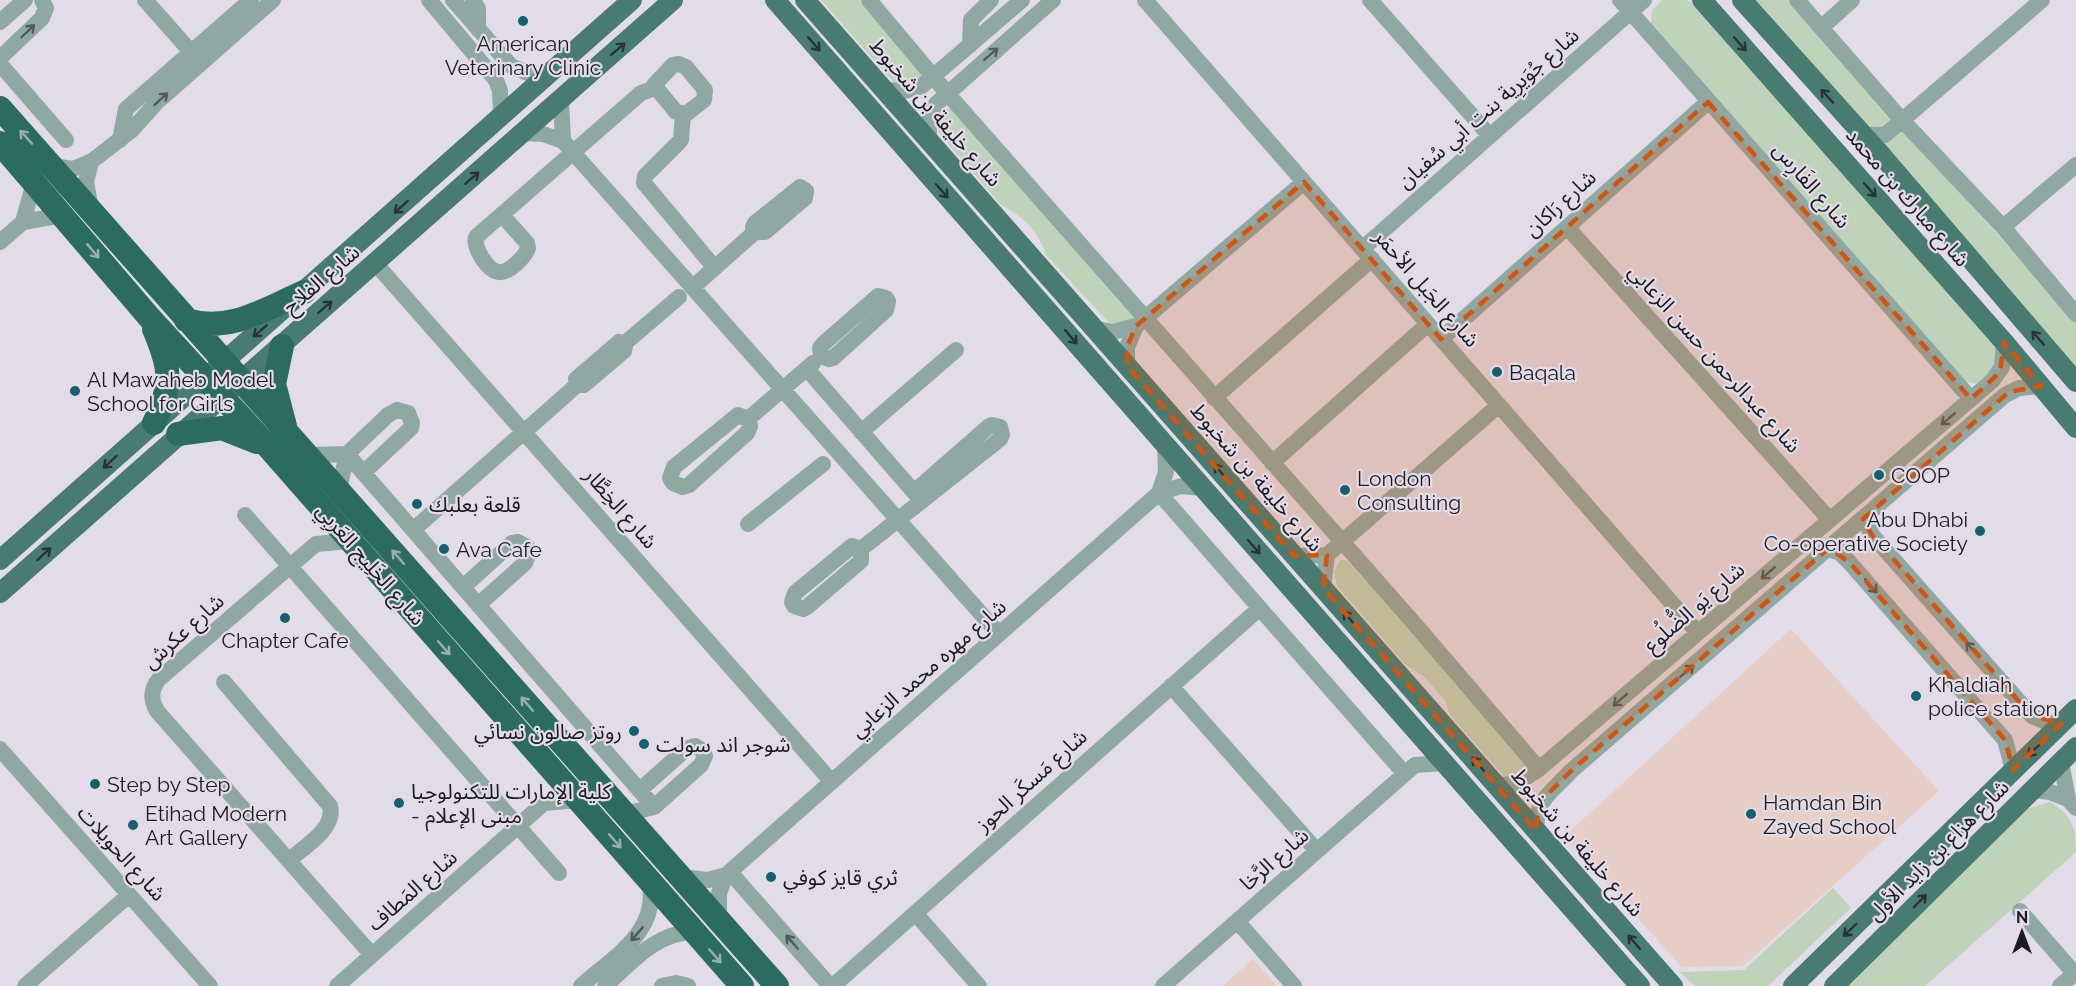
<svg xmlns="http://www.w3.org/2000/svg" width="2076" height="986" font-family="Raleway,'Noto Sans Arabic',sans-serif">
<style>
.education{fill:#e7cec6}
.green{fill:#bed3ba}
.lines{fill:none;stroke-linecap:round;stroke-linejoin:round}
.minor{stroke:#8fa9a2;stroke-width:16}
.major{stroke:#497c71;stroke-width:20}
.highway{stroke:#2c6b5f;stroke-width:24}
.oneway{stroke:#505b5a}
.oneway2{stroke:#283334}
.oneway3{stroke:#99aeb1}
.marked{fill:#d4530e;fill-opacity:0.2;stroke:#d4530e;stroke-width:4.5;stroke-dasharray:12 8;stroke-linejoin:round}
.poi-dot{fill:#14616c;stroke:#e2dbe8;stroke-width:2}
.labels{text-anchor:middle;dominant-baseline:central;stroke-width:4.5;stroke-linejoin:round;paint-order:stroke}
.poi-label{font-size:21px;fill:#1d1b1f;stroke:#e2dbe8;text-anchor:start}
.street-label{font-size:21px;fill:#1d1b1f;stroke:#e2dbe8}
</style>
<rect width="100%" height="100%" fill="#e2dbe8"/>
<!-- education -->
<path class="education" d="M1791 629 1939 791 1743 966 1682 967 1564 837Z
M1253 959 1277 986H1223Z"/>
<!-- green -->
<path class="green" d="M821 0H860L922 71V81L896 85Z
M1662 0H1686L1692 3 1998 349 2000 361 1980 384 1963 381 1651 24 1652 10Z
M1751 0H1788L2076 322V369Z
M949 108H954L1136 313 1131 325 1120 326 1109 323 1046 255C1040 233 1022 215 1002 206L938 132 942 115Z
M1340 560H1346L1455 676 1523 756 1530 774 1512 781 1504 776 1450 715 1445 700 1423 676 1405 664 1337 586 1334 572Z
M2050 802C2072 816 2076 826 2076 852L1925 986H1847L2026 809Z
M1833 888 1851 908 1768 986H1695L1680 972 1744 970Z"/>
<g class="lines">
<!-- minor -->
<path class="minor" d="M145 0 191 52
M429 0 496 80 500 91 501 117
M453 0 511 66 530 74 548 75
M473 0 478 9V29
M869 0 947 93 1413 622 1539 769
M1145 0 1698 633
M1370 0 1490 136
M1620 0 1971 399
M1797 0 1901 119 2003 227 2076 314
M0 22 25 0
M1822 27 1852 0
M970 45 971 20 991 0
M0 58 42 18 46 8 42 0
M0 64 66 140
M679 64 686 67 705 90 704 100 686 114 676 112 654 85 673 65Z
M884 90 904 91 922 86 1022 0
M561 100 563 141
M683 114 681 140 645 176 644 183 714 267
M522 133 543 134 563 141 999 634
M1863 135H1885L2042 0
M120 140 126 109 251 0
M929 141V120L936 104 1053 0
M91 162 86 182 91 209
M52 166 73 169 92 161 132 130 157 102 273 0
M800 187 806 191 805 198 765 232H755L753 227 755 223Z
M502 215 527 243 528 248C525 257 508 274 498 272 487 270 473 247 476 237L641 93 655 88
M23 222 34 182
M1567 227 1830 520
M2003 227 2076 165
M0 242 23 222 63 215
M1362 249 1644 0
M375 263 832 782
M693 287 755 232
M878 296 886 298 888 301 886 310 833 358 829 359 821 356 820 348 823 344Z
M1093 328 1113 332 1136 326
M1441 339 1708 102
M619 342 625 346 624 351 584 385H577L576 379Z
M624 344 679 297
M1127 366V347L1136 326 1304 182
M807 369 920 499
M1214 398 1372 259
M738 415 748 419 750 426 747 433 689 485 683 487 673 483 670 478 674 467Z
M748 419 813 363
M861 432 956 350
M347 454 654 807
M308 455 347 454
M1272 463 1428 324
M339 490 347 454 388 415 397 410 408 413 412 423 411 428 363 473
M1159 493 1405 774
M1159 493 1166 472 1165 446
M245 515 559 873
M1864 518 1872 535 2032 716 2049 723H2062
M748 524 823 464
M413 530 577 385
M350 541 316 544 159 679C151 689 150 699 157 711L372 955
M852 546 861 549V561L807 607 803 609 794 606 792 602 795 593Z
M861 549 1000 439 1002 435 1000 427 992 425 988 427 914 492
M1828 549 1840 553 1850 563 2005 740 2013 770
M1294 556 1327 555 1499 405
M463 587 512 543 518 542 527 547 529 553 525 563 478 605
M1323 588 1327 555
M224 682 330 806C336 829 304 847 289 860
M1171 686 1317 851
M0 749 210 986
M2061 762 2068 799 2076 808
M1496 785 1516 784 1539 769 1992 381 2002 367 2004 342
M2033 790 2050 792 2068 799
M624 814 654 807 701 765 705 756 703 751 695 746 686 749 640 790
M1536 831C1536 798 1551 793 1571 771L2005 395 2019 388 2041 386
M730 872 830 986
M680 877 708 880 726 875
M2020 911 2074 973
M915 913 979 986
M719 921V893L726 875 1159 493 1181 486 1202 488
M1237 921 1294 986
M25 986 129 895
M337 986 544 803 578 800
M581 986C613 957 661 931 649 881
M605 986C631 963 656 932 694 932
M662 986 676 983 688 986
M833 986 1260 608
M1163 986 1415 765 1444 763
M2060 986 2076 972"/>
<!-- major -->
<path class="major" d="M775 0 1640 986
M805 0 1673 986
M1702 0 2004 342 2076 428
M1742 0 1883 157 2076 382
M0 560 632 0
M0 593 673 0
M1793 986 2076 709
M1834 986 2076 747"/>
<!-- highway -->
<path class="highway" d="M0 108 777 986
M0 143 149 317 270 449 742 986
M186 320C230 333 265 309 304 292
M282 346 274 384 285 426
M154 423C173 384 171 369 154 329
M178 434 222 428 257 442"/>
</g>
<!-- one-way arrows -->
<defs><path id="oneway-shaft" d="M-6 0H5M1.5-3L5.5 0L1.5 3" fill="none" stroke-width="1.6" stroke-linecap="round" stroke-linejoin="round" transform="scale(1.5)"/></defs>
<g class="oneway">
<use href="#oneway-shaft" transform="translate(28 31) rotate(-44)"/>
<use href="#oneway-shaft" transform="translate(991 54) rotate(-41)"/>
<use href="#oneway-shaft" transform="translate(161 99) rotate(-42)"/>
<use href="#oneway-shaft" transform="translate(1948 419) rotate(140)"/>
<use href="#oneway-shaft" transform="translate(1768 573) rotate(139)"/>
<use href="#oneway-shaft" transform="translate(1871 586) rotate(49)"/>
<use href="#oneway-shaft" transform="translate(1972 649) rotate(-132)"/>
<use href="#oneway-shaft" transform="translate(1687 671) rotate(-41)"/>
<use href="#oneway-shaft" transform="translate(1620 700) rotate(139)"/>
<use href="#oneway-shaft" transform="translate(637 934) rotate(130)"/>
<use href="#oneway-shaft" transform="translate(792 942) rotate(-131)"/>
</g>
<g class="oneway2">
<use href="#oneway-shaft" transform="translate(814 44) rotate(49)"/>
<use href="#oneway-shaft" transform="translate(1740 44) rotate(49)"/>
<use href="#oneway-shaft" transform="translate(618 49) rotate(-41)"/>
<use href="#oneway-shaft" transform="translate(1827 96) rotate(-132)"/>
<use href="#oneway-shaft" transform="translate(472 178) rotate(-41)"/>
<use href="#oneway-shaft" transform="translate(1870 190) rotate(49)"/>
<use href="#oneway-shaft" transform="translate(942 191) rotate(49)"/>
<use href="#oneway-shaft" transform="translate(401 207) rotate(138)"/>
<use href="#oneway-shaft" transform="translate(325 307) rotate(-41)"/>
<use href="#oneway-shaft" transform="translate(260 331) rotate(139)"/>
<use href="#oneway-shaft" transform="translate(1071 337) rotate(49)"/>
<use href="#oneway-shaft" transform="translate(2038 338) rotate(-131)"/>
<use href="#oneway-shaft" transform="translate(110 462) rotate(138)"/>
<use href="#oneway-shaft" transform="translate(1220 471) rotate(-131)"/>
<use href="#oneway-shaft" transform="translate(1254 547) rotate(49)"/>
<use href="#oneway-shaft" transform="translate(44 554) rotate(-42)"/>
<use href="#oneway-shaft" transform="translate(1349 618) rotate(-131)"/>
<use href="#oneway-shaft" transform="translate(2034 750) rotate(136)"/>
<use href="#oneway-shaft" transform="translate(1478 764) rotate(-131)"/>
<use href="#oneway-shaft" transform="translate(1920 901) rotate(-45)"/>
<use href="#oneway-shaft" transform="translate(1850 930) rotate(136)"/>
<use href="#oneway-shaft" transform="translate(1634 942) rotate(-131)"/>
</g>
<g class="oneway3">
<use href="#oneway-shaft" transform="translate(26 137) rotate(-132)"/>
<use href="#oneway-shaft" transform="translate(93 251) rotate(50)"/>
<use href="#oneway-shaft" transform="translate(398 557) rotate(-131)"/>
<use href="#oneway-shaft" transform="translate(444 648) rotate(49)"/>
<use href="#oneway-shaft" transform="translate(527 704) rotate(-131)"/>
<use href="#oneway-shaft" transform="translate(615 841) rotate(49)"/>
<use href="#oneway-shaft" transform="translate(715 956) rotate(49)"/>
</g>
<!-- marked area -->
<path class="marked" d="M1708 102 1971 399 2000 372 2004 342 2041 386 2009 392 1863 519 1872 535 2032 716 2062 723 2013 770 2005 740 1850 563 1829 548 1571 771 1539 803 1536 831 1323 588 1327 555 1294 556 1127 366V347L1136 326 1304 182 1441 339Z"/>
<!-- markers -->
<g class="poi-dot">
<circle cx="523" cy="21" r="6"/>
<circle cx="1497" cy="372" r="6"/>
<circle cx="75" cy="391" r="6"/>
<circle cx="1879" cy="475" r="6"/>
<circle cx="1345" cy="490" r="6"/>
<circle cx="417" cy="504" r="6"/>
<circle cx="1980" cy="531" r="6"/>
<circle cx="444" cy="549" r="6"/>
<circle cx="285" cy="618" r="6"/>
<circle cx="1916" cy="696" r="6"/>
<circle cx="634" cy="731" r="6"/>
<circle cx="644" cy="744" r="6"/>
<circle cx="95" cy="784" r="6"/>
<circle cx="399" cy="803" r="6"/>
<circle cx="1751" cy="814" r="6"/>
<circle cx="133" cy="825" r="6"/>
<circle cx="771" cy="877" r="6"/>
</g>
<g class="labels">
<!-- poi labels -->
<g class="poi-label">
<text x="523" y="43" text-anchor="middle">American<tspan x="523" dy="24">Veterinary Clinic</tspan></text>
<text x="1509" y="372">Baqala</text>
<text x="87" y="379">Al Mawaheb Model<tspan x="87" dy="24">School for Girls</tspan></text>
<text x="1891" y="475">COOP</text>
<text x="1357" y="478">London<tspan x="1357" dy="24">Consulting</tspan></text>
<text x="429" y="504">قلعة بعلبك</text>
<text x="1968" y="519" text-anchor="end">Abu Dhabi<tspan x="1968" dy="24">Co-operative Society</tspan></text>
<text x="456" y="549">Ava Cafe</text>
<text x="285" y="640" text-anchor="middle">Chapter Cafe</text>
<text x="1928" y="684">Khaldiah<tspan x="1928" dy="24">police station</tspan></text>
<text x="622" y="731" text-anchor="end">روتز صالون نسائي</text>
<text x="656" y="744">شوجر اند سولت</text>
<text x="107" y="784">Step by Step</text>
<text x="411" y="791">كلية الإمارات للتكنولوجيا<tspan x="411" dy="24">- مبنى الإعلام</tspan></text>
<text x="1763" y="802">Hamdan Bin<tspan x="1763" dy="24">Zayed School</tspan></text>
<text x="145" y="813">Etihad Modern<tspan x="145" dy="24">Art Gallery</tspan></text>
<text x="783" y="877">ثري قايز كوفي</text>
</g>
<!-- street labels -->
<g class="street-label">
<text transform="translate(1488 108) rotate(-41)">شارع جُوَيرِية بنت أبي سُفيان</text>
<text transform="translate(936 112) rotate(49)">شارع خليفة بن شخبوط</text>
<text transform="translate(1812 185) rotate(49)">شارع الفَارِس</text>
<text transform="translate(1908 197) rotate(49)">شارع مبارك بن محمد</text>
<text transform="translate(1560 203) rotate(-42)">شارع رَاكان</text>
<text transform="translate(321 279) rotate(-41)">شارع الفلاح</text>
<text transform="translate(1427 288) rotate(49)">شارع الجَبل الأحمَر</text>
<text transform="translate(1715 358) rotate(48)">شارع عبدالرحمن حسن الزعابي</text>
<text transform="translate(1257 477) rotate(49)">شارع خليفة بن شخبوط</text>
<text transform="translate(621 508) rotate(49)">شارع الخِطَّار</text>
<text transform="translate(371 564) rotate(49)">شارع الخَلِيج العَربِي</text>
<text transform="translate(1694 607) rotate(-41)">شارع يَو الضُّلُوع</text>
<text transform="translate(183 631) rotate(-42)">شارع عكرش</text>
<text transform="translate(928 668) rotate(-41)">شارع مهره محمد الزعابي</text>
<text transform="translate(1031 780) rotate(-42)">شارع مَسكَر الحوز</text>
<text transform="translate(1578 842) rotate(49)">شارع خليفة بن شخبوط</text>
<text transform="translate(1938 850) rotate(-45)">شارع هزاع بن زايد الأول</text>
<text transform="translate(122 853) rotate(48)">شارع الحويلات</text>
<text transform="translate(1274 859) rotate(-41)">شارع الرَّخا</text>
<text transform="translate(412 890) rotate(-41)">شارع المَطاف</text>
</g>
</g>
<!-- north arrow -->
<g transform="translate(2022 932)" stroke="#e2dbe8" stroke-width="4.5" paint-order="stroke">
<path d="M0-4.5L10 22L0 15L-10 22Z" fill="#1d1b1f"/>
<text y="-9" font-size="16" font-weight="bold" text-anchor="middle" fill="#1d1b1f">N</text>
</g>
</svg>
